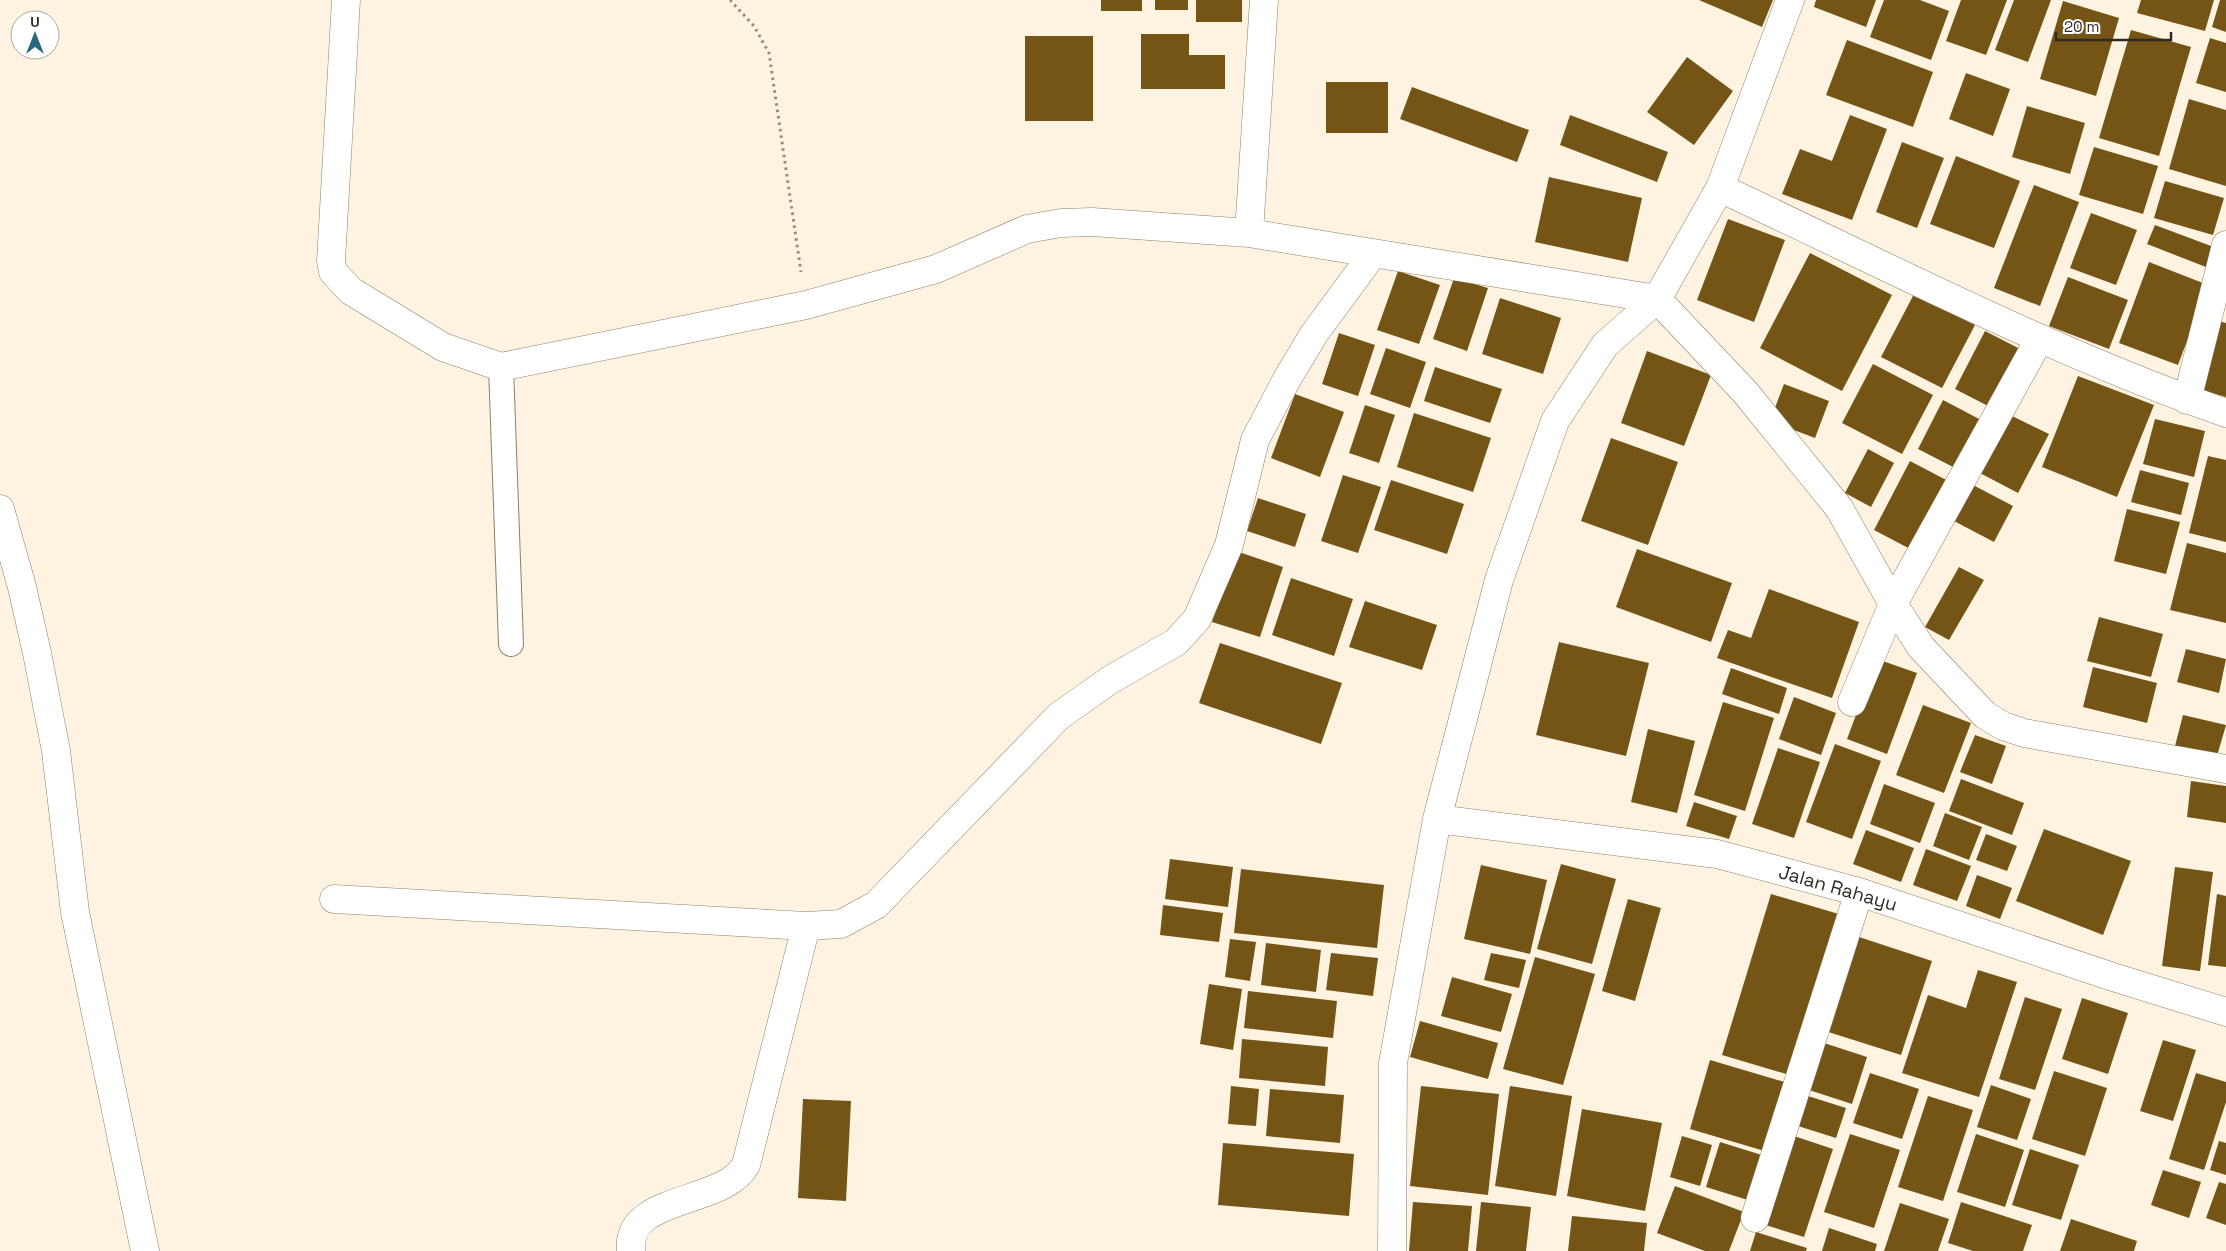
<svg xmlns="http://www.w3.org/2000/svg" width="2226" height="1251" font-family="'Space Grotesk',sans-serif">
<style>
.building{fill:#755516}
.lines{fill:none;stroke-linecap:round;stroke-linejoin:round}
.service-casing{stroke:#8c806b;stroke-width:26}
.minor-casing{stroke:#8c806b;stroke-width:29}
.path{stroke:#948c7f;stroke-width:3;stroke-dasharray:2.5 4;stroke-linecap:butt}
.service{stroke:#fff;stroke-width:24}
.minor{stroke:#fff;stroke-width:28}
.labels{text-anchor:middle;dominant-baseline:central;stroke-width:5;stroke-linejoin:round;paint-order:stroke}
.street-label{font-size:19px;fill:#2f2a22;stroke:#fff}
</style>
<rect width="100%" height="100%" fill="#fef3e0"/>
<!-- building -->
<path class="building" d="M1101 0H1142V11H1101Z
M1155 0H1188V10H1155Z
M1196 0H1242V22H1196Z
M1699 0H1773L1762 27Z
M1816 0H1876L1866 27 1814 7Z
M1884 0H1920L1949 11 1931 60 1870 37Z
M1961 0H2007L1986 55 1946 41Z
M2014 0H2051L2028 62 1995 50Z
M2141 0H2214L2205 31 2137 13Z
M2220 0H2226V32L2212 27Z
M2063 1 2119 18 2096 96 2040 79Z
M2131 30 2191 47 2159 156 2099 138Z
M1141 34H1189V55H1225V89H1141Z
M1025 36H1093V121H1025Z
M2210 38 2226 43V92L2196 83Z
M1847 40 1933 72 1913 127 1826 95Z
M1687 57 1733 91 1694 145 1647 112Z
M1966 73 2010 89 1993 136 1949 119Z
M1326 82H1388V133H1326Z
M1412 87 1529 130 1517 162 1400 119Z
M2189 99 2226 110V186L2169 169Z
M2027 106 2085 123 2070 174 2012 157Z
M1570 115 1668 152 1657 182 1560 145Z
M1850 115 1887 129 1852 220 1782 194 1800 149 1832 161Z
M1902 142 1944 158 1917 228 1876 212Z
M2094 147 2158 166 2143 214 2079 195Z
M1956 156 2020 181 1994 248 1930 224Z
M1549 177 1642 198 1628 262 1535 242Z
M2165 181 2224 198 2213 235 2154 218Z
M2034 185 2079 202 2040 306 1994 288Z
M2091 213 2137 230 2116 285 2070 268Z
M1728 219 1785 240 1754 322 1697 300Z
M2155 225 2219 249 2211 269 2147 244Z
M1810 253 1892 295 1842 391 1760 348Z
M2149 262 2208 285 2178 365 2119 343Z
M1398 271 1440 285 1419 344 1377 330Z
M2068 277 2128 300 2109 349 2049 326Z
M1454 278 1488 288 1467 351 1433 339Z
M1914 294 1975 325 1942 388 1881 357Z
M1500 298 1561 318 1543 374 1482 354Z
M2215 320 2226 323V397L2197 389Z
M1985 331 2022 350 1992 408 1955 389Z
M1339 333 1375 345 1358 396 1322 384Z
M1386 348 1426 362 1410 408 1370 394Z
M1647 351 1711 375 1684 446 1621 423Z
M1873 364 1933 395 1902 454 1842 423Z
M1435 367 1502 389 1490 423 1424 401Z
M2078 376 2154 405 2117 497 2042 467Z
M1784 384 1829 401 1815 438 1770 421Z
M1295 394 1344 412 1320 477 1271 458Z
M1943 400 1983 421 1957 469 1918 449Z
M1365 405 1395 415 1379 463 1349 453Z
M1414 413 1491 438 1473 492 1397 467Z
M2008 414 2049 434 2018 493 1978 472Z
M2155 419 2205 431 2194 477 2143 464Z
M1611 438 1678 462 1648 545 1581 521Z
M1868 449 1894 463 1871 507 1845 493Z
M2208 456 2226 460V542L2189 533Z
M1910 461 1950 482 1914 551 1874 530Z
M2140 470 2189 483 2181 515 2131 502Z
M1343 475 1381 487 1358 553 1321 541Z
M1391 480 1464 504 1447 554 1374 530Z
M1973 485 2013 506 1994 542 1954 521Z
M1258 498 1306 514 1295 547 1247 531Z
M2127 509 2180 522 2166 574 2114 561Z
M2187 543 2226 553V623L2170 610Z
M1637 549 1732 583 1711 642 1616 607Z
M1236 551 1283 567 1260 637 1212 622Z
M1959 567 1984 580 1949 640 1925 627Z
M1291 578 1353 599 1334 656 1272 635Z
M1769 589 1859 622 1832 698 1717 658 1728 630 1751 638Z
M1365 601 1437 625 1422 670 1349 647Z
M2099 617 2163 634 2151 677 2087 661Z
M1559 642 1649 663 1626 756 1536 735Z
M1220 643 1342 683 1321 744 1199 703Z
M2186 649 2226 659 2219 693 2177 682Z
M1877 659 1917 673 1887 754 1847 739Z
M2093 667 2157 683 2147 723 2083 707Z
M1731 668 1787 688 1779 714 1722 694Z
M1794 697 1836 713 1821 755 1779 739Z
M1723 702 1774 718 1745 811 1694 795Z
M1923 705 1971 723 1944 793 1896 775Z
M2183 715 2226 725 2217 756 2175 746Z
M1648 729 1695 741 1677 813 1631 802Z
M1975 735 2006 746 1992 784 1960 772Z
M1835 744 1881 761 1852 839 1806 822Z
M1778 748 1820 762 1794 838 1752 824Z
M1961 779 2024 803 2012 835 1949 811Z
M2191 781 2226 786V823L2187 817Z
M1884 784 1935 803 1920 843 1870 824Z
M1694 802 1737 816 1729 839 1686 826Z
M1945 813 1982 827 1969 860 1933 846Z
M2044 829 2131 861 2103 935 2016 901Z
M1866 830 1914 848 1901 882 1853 864Z
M1986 834 2017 846 2007 871 1976 860Z
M1926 849 1971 866 1957 901 1913 885Z
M1170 859 1233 867 1228 907 1165 899Z
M1561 864 1616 879 1592 964 1537 949Z
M1481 865 1547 880 1530 954 1464 939Z
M2175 867 2213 872 2200 971 2162 966Z
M1241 869 1384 885 1377 948 1234 933Z
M1977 875 2012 888 2000 919 1966 906Z
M1771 894 1842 915 1793 1076 1722 1055Z
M2217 894 2226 896V967L2208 965Z
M1628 899 1661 908 1635 1001 1602 991Z
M1163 905 1223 913 1219 942 1160 935Z
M1853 935 1932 961 1901 1055 1822 1030Z
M1230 939 1256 942 1250 981 1225 977Z
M1266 943 1321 950 1316 992 1261 985Z
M1331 953 1378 958 1373 996 1326 990Z
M1491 953 1526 960 1519 988 1484 980Z
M1535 957 1595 974 1563 1085 1503 1069Z
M1978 970 2017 982 1979 1097 1902 1073 1928 995 1966 1008Z
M1452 977 1512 994 1501 1032 1441 1016Z
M1209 984 1242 989 1233 1050 1200 1044Z
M1248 991 1337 1001 1333 1038 1244 1028Z
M2025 997 2062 1009 2035 1090 1999 1079Z
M2082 998 2128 1013 2108 1074 2062 1059Z
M1420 1021 1498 1043 1488 1079 1410 1057Z
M1242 1039 1328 1047 1325 1086 1239 1078Z
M2163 1040 2196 1050 2173 1121 2140 1111Z
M1824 1043 1867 1057 1852 1104 1809 1090Z
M1710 1060 1788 1083 1768 1152 1690 1129Z
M2054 1071 2107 1088 2085 1156 2032 1139Z
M1870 1073 1919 1089 1902 1139 1853 1123Z
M2196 1073 2226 1082V1102L2204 1170 2169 1159Z
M1991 1085 2031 1099 2017 1140 1977 1127Z
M1231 1086 1259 1089 1256 1126 1228 1124Z
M1421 1086 1499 1094 1488 1195 1410 1186Z
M1510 1086 1572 1096 1556 1196 1495 1186Z
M1270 1089 1344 1095 1340 1143 1266 1136Z
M1808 1096 1846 1108 1836 1138 1798 1126Z
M1928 1096 1973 1110 1943 1201 1898 1187Z
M803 1099 851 1101 846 1201 798 1198Z
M1582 1109 1662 1123 1645 1211 1567 1196Z
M1788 1134 1833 1149 1804 1237 1759 1223Z
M1850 1134 1900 1150 1874 1228 1824 1212Z
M1976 1134 2024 1150 2005 1207 1957 1192Z
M1682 1136 1712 1145 1700 1186 1670 1177Z
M2219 1141 2226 1143V1175L2210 1170Z
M1720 1142 1765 1156 1751 1201 1706 1187Z
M1223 1143 1354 1154 1349 1216 1218 1205Z
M2030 1149 2079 1165 2061 1220 2012 1205Z
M2163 1170 2201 1182 2189 1218 2151 1205Z
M2219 1182 2226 1184V1225L2206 1218Z
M1675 1186 1744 1212 1729 1251H1705L1657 1233Z
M1413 1202 1472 1206 1468 1251H1409Z
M1481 1202 1531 1207 1526 1251H1476Z
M1961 1202 2032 1225 2023 1251H1973L1948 1243Z
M1900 1203 1949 1219 1938 1251H1884Z
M1572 1216 1647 1223 1644 1251H1568Z
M2071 1219 2137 1241 2134 1251H2060Z
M1829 1228 1877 1244 1875 1251H1822Z
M1756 1232 1807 1248 1806 1251H1750Z"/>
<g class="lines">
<!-- service casing -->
<g class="service-casing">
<path id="service" d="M501 367 511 644"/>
</g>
<!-- minor casing -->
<g class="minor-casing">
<path id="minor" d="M346 0 331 261 333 272 351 291 443 347 501 367 806 305 936 269 1027 229 1061 223 1092 222 1249 233 1657 299 1745 392 1839 508 1893 604 1921 647 1985 715 2003 726 2024 733 2226 769
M1720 188C1887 266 2052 352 2226 413
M1249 233 1264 0
M2187 400 2226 245
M0 509 22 587 37 653 56 751 75 912 145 1251
M1852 702 1893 604 2040 338
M1437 819 1717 854 1859 892 2113 977 2226 1012
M334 899 806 926
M1755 1218 1859 892
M631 1251C625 1194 723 1206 746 1165L806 926 841 924 876 905 1059 716 1110 680 1176 642 1197 619 1229 545 1255 440 1287 379 1314 334 1372 255
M1392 1251 1393 1063 1437 819 1499 580 1555 421 1605 345 1657 299 1720 188 1790 0"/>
</g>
<!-- path -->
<path class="path" d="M730 0 754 26 769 53 801 272"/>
<!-- service -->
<use href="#service" class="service"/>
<!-- minor -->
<use href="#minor" class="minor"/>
</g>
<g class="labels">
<!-- street labels -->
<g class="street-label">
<text transform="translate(1838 888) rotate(16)">Jalan Rahayu</text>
</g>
</g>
<!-- north arrow -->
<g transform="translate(35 35)"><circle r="24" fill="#ffffff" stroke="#acaaa7"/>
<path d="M0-4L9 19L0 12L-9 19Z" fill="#28687d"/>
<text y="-8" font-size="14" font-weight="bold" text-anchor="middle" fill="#2f2a22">U</text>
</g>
<!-- scale -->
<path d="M2056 32v8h115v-8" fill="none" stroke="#2f2a22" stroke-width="2.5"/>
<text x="2064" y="32" font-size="15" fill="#2f2a22" stroke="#ffffff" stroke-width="4" paint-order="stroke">20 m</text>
</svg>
